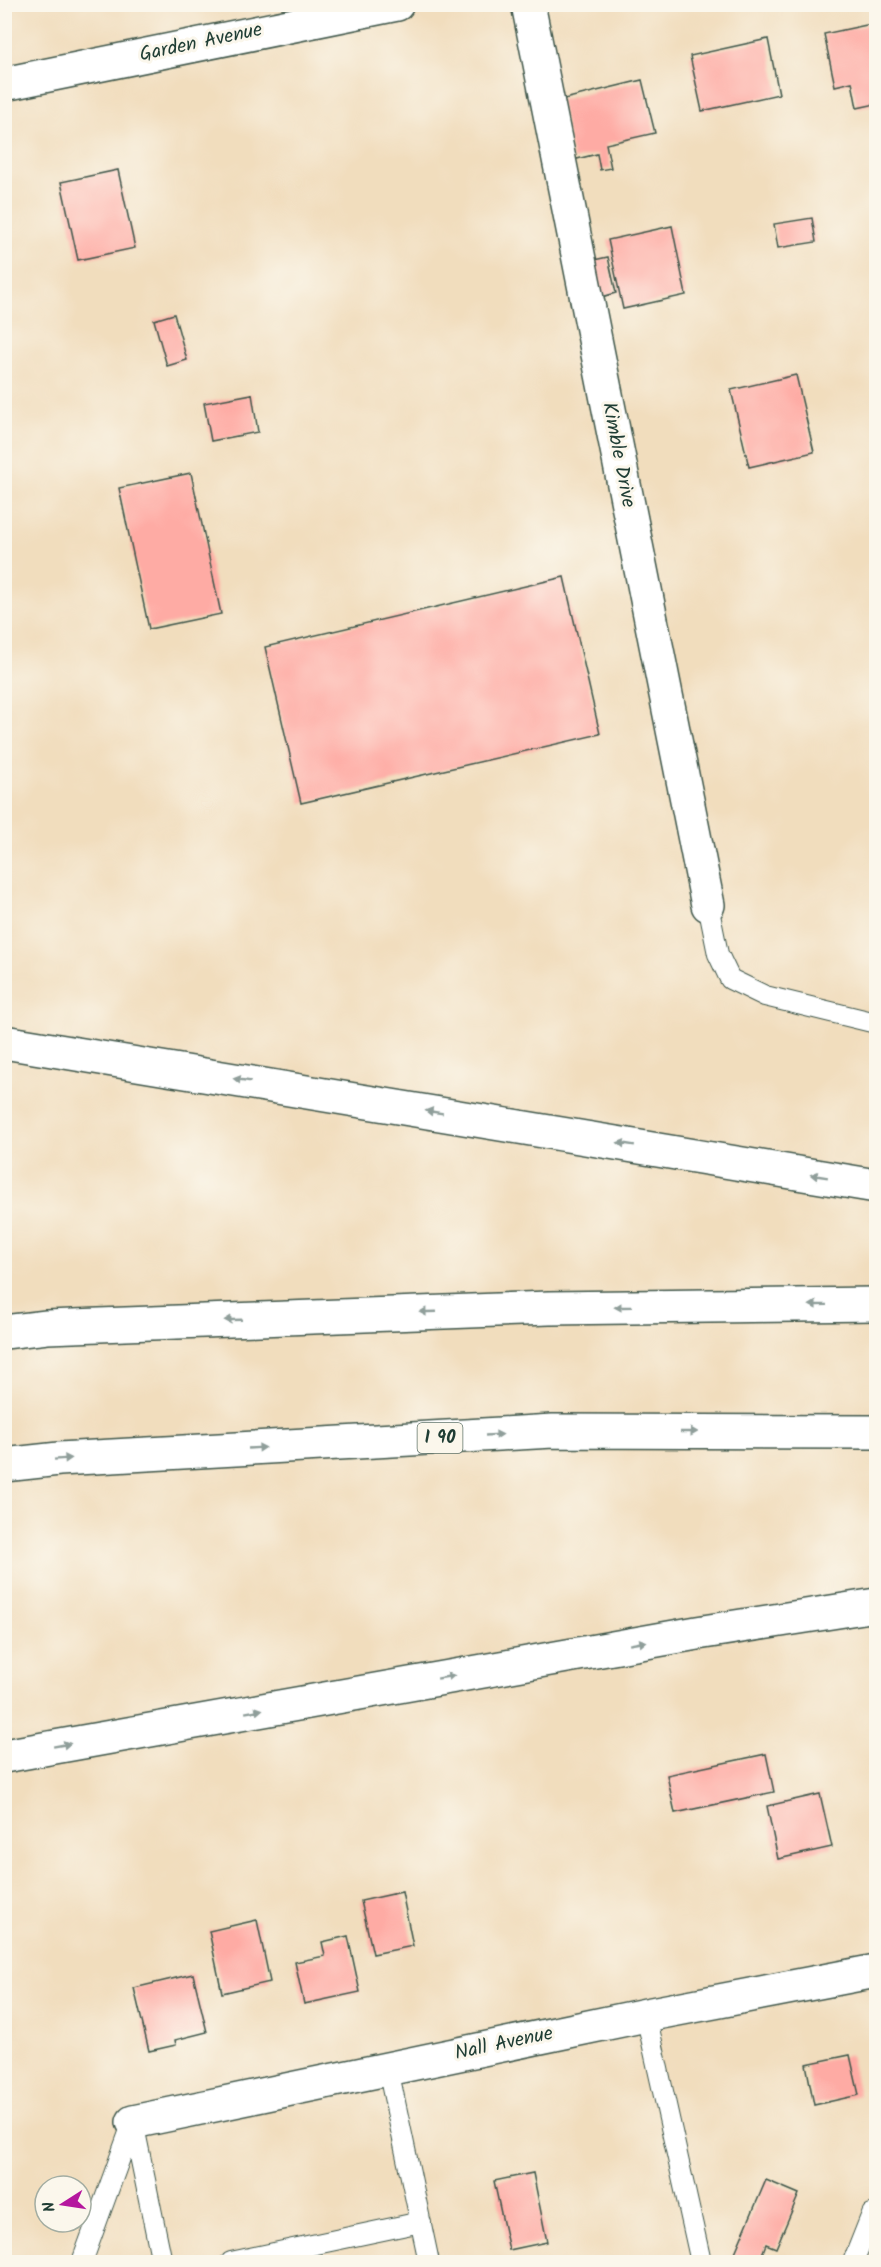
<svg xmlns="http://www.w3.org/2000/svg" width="881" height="2267" font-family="Kalam,sans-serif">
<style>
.building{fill:#feaba4}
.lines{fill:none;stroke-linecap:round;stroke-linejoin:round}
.lane-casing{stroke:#3e5549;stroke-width:22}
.street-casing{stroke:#3e5549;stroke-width:36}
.secondary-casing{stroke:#3e5549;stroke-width:36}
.highway-casing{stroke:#3e5549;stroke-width:36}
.lane{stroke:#fff;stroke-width:20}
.street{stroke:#fff;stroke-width:33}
.secondary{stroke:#fff;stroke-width:33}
.highway{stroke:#fff;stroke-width:33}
.oneway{fill:#8f9e9a}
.labels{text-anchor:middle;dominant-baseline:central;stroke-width:6;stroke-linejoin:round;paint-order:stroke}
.shield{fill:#fbf7ec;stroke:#61756b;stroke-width:1.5}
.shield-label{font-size:18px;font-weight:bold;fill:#1f3d34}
.street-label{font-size:20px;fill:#1f3d34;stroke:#fbf7ec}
</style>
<rect width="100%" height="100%" fill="#fbf7ec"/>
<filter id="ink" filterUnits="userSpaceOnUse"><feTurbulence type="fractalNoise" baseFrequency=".0167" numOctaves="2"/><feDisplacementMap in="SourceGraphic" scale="12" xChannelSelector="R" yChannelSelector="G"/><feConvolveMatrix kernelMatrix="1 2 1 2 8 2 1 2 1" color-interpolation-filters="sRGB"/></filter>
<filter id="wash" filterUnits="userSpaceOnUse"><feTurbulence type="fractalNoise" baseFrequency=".008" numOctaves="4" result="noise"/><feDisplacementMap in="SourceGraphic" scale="24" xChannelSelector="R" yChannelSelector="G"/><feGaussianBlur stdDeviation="1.35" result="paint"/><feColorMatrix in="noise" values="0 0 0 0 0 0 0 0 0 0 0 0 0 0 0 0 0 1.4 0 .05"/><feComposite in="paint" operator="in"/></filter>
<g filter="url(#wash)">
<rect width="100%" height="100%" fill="#f1ddbd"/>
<g id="blocks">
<!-- building -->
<path class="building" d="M876 23V104L857 108 852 82 835 86 824 34Z
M768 39 779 94 702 111 690 56Z
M642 80 655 133 606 144 611 168 600 170 597 154 573 160 560 100Z
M118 170 135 248 78 260 61 182Z
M812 218 816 242 778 248 774 224Z
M672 226 686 295 623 309 608 240Z
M608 257 616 293 598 298 589 261Z
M174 314 187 360 167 366 154 320Z
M796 375 814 452 749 467 731 390Z
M252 394 258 432 211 441 204 403Z
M191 473 221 614 149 629 119 488Z
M564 577 600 734 301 803 265 647Z
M766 1754 774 1792 675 1813 667 1775Z
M820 1794 832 1847 778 1859 767 1806Z
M402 1892 413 1946 373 1954 361 1901Z
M257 1920 270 1982 222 1993 209 1931Z
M348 1936 360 1992 304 2004 295 1962 325 1956 322 1942Z
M193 1974 207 2032 175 2040 176 2045 149 2051 134 1988Z
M850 2055 859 2095 814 2105 806 2064Z
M533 2173 547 2242 509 2250 494 2181Z
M766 2180 799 2194 776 2248 766 2244 759 2262H731Z"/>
</g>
</g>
<g filter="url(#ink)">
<use href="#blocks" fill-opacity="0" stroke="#3e5549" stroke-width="1.5"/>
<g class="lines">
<!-- lane casing -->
<g class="lane-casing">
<path id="lane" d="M708 905 718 954 730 979 765 996 876 1023
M646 2015 701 2262
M388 2069 429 2262
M133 2122 162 2262
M82 2262 133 2122
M231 2262 421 2222
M853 2262 872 2214 876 2213"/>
</g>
<!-- street casing -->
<g class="street-casing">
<path id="street" d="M528 4 708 905
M133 2122 646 2015 876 1971"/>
</g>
<!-- secondary casing -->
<g class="secondary-casing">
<path id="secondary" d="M4 84 397 4"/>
</g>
<!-- highway casing -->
<g class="highway-casing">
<path id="highway" d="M4 1042 876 1186
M4 1332 47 1327 549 1308 876 1304
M4 1465 59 1459 553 1431 876 1432
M4 1756 697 1633 876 1605"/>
</g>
<!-- lane -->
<use href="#lane" class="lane"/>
<!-- street -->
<use href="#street" class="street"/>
<!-- secondary -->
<use href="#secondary" class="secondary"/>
<!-- highway -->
<use href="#highway" class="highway"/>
</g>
<!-- one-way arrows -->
<defs><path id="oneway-solid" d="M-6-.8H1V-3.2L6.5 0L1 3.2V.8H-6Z" transform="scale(1.5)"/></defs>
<g class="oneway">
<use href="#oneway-solid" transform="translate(242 1080) rotate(-171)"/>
<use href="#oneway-solid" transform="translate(434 1112) rotate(-171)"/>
<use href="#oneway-solid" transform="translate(626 1144) rotate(-171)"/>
<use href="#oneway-solid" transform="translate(819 1176) rotate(-171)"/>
<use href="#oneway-solid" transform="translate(818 1305) rotate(179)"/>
<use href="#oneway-solid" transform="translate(623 1307) rotate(179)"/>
<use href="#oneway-solid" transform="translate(428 1312) rotate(178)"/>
<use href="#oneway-solid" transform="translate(233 1320) rotate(178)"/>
<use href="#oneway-solid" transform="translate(689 1432)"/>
<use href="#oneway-solid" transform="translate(494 1435) rotate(-3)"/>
<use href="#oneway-solid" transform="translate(257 1448) rotate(-3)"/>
<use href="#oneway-solid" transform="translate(63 1459) rotate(-4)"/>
<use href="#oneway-solid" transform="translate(638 1643) rotate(-10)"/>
<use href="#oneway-solid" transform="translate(446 1677) rotate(-10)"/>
<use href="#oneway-solid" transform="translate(254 1711) rotate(-10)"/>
<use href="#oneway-solid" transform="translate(62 1745) rotate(-10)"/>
</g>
</g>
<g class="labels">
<!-- shield labels -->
<rect class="shield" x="417.5" y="1423" width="45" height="30" rx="4.5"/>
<g class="shield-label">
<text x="440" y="1438">I 90</text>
</g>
<!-- street labels -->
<g class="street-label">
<text transform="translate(201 43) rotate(-12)">Garden Avenue</text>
<text transform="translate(618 455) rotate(79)">Kimble Drive</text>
<text transform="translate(504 2044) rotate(-12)">Nall Avenue</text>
</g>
</g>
<!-- margin -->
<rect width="881" height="2267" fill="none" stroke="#fbf7ec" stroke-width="24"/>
<!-- north arrow -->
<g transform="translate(63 2204) rotate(258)"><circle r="28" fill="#fbf7ec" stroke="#a3ada2" stroke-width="1.5"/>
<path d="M0-4.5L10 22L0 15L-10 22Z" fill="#b5179e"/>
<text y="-9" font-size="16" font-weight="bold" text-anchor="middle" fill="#1f3d34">N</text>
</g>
</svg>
